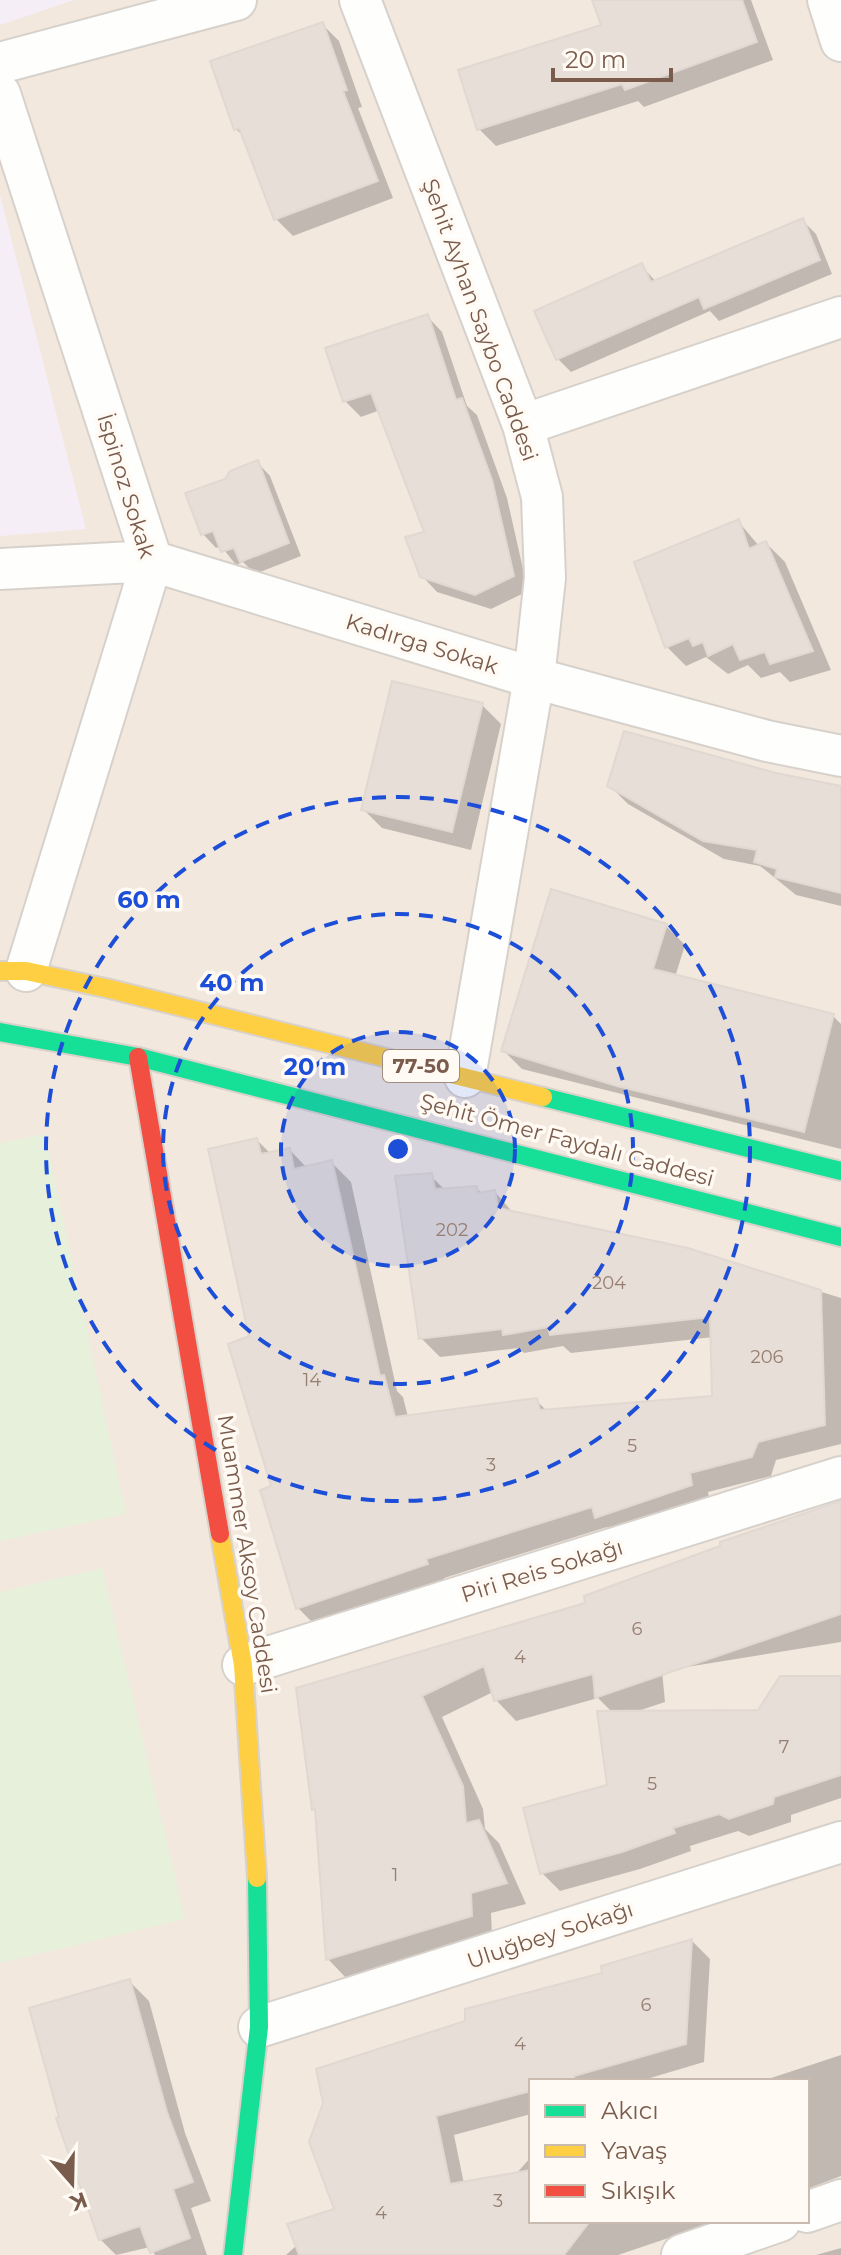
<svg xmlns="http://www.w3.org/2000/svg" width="841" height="2255" font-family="Montserrat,sans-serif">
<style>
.residential{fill:#f2e8de;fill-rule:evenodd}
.education{fill:#f6eef6}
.green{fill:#e7f0db}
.shadow{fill:#0003}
.building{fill:#e6ded7;stroke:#e2d8d2;stroke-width:2}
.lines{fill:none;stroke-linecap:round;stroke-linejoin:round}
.street-casing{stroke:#d7d1cb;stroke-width:44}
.fast-casing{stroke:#d9d2cb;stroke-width:22}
.slow-casing{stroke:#d9d2cb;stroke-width:22}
.jam-casing{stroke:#d9d2cb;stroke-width:22}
.street{stroke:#fefefd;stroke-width:40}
.fast{stroke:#16e098;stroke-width:18}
.slow{stroke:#ffcf43;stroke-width:18}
.jam{stroke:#f24e42;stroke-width:18}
.ring{fill:none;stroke:#1d4ed8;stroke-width:4;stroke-dasharray:14 10}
.labels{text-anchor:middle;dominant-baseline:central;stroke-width:7;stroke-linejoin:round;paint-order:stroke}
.number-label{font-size:18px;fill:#977e72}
.shield{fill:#fffaf3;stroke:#a28b7f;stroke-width:2}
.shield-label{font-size:20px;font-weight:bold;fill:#7a5c4d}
.street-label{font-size:22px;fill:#7a5c4d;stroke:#fffaf3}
.centre{fill:#1d4ed8;stroke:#fffaf3;stroke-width:4}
.ring-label{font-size:24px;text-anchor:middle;font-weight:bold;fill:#1d4ed8;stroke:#fffaf3;stroke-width:7;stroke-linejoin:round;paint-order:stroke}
</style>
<rect width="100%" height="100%" fill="#f9f5f0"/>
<!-- residential -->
<path class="residential" d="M0 0H841V2255H0ZM531 2081H807V2221H531Z"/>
<!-- education -->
<path class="education" d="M0 0H74L0 25Z
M0 195 86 529 0 536Z"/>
<!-- green -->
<path class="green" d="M45 1134 126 1514 0 1541V1143Z
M102 1568 185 1919 0 1963V1592Z"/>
<!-- shadow -->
<path class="shadow" d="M594 0H751L773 60 644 107 638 101 496 146 479 129 604 26Z
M322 24 339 41 362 107 358 108 393 198 293 236 276 219 245 138 236 129Z
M803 221 816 234 832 274 719 321 710 311 571 372 558 359 537 312 642 266 656 282Z
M427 316 442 332 467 406 477 415 507 498 528 591 491 609 437 592 422 576 426 533 380 410 361 417 345 401 328 349Z
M257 462 270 476 301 556 255 574 243 562 236 565 221 546 216 548 203 534 227 480Z
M738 521 759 546 766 543 785 562 831 670 790 682 780 672 761 678 748 665 728 674 706 657 686 666 667 647Z
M482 705 501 724 471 850 382 828 363 809Z
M609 785 841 790V906L796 895 760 866 724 859 628 804Z
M666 926 685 945 675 977 833 1016 841 1024V1149L522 1069 503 1050Z
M257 1140 271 1154 290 1150 307 1168 332 1163 351 1182 397 1391 403 1397 408 1417 536 1400 547 1411 714 1398 713 1337 571 1353 563 1346 524 1353 519 1348 440 1357 421 1338 431 1176 445 1190 476 1188 483 1194 495 1192 514 1214 687 1250 841 1298V1444L776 1460 771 1476 708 1492 710 1504 616 1536 607 1527 444 1578 446 1583 317 1627 298 1608 263 1491 273 1488 252 1338Z
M841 1502V1642L662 1671 665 1702 635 1712H759L841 1678V1798L791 1815V1822L749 1836 738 1831 690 1846 691 1851 640 1869 560 1891 542 1873 609 1786 613 1713 598 1698 516 1721 496 1700 493 1692 442 1717 483 1809 485 1829 499 1843 526 1904 491 1913 492 1936 348 1980 328 1959 318 1813 298 1689 587 1604Z
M692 1941 710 1959 704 2062 640 2081H531V2114L454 2135 464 2184 515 2175 531 2157V2221H719L618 2255H286L336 2210 467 2023Z
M130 1982 149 2001 185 2133 211 2201 191 2208 207 2255H155L150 2247 116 2255 100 2239 62 2118Z
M841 2055V2176L807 2189V2081H762Z
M841 2248V2255H816Z"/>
<!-- building -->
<path class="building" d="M592 0H742L757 42 625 90 622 84 477 130 458 70 601 25Z
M323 22 347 90 343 91 378 181 274 220 239 128 234 130 210 61Z
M803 218 820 260 704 309 699 297 556 360 534 311 642 263 651 282Z
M428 314 456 400 462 398 492 480 514 576 475 595 420 577 405 537 424 532 371 393 343 402 325 348Z
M258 460 289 543 240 562 234 548 221 552 213 531 201 535 185 493 225 479 230 471Z
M739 519 749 549 766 541 813 651 770 664 765 652 740 660 733 644 708 656 703 642 693 646 689 638 665 648 634 562Z
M392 681 483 703 452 832 361 810Z
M624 731 776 773 841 786V893L775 877 777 869 754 862 757 850 703 841 607 786Z
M551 889 667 924 653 969 834 1014 804 1132 617 1086 501 1051Z
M257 1138 261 1154 290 1148 294 1169 332 1160 380 1376 384 1375 395 1417 537 1398 540 1410 712 1396 710 1317 550 1335 548 1327 503 1335 502 1329 419 1339 395 1176 432 1173 435 1189 477 1186 478 1193 495 1190 498 1208 688 1248 821 1290 825 1425 758 1442 752 1457 690 1473 692 1485 595 1518 592 1507 426 1559 428 1564 296 1609 260 1490 271 1486 228 1344 249 1336 208 1149Z
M841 1501V1614L595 1698 593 1674 494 1701 484 1666 422 1696 463 1786 466 1823 479 1820 507 1883 471 1893 472 1916 326 1960 315 1809 312 1810 296 1688 585 1603 584 1596 720 1546V1542Z
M780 1676H841V1775L774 1797 773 1804 729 1819 719 1814 673 1828 675 1833 622 1852 540 1874 523 1808 607 1785 597 1711 758 1710Z
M692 1939 686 2044 574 2076V2081H531V2091L436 2116 450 2184 531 2170V2221H590L564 2255H299L287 2224 334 2209 309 2142 323 2103 316 2069 465 2021V2009L602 1973 601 1966Z
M130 1979 167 2112 193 2182 173 2189 190 2238 150 2253 140 2226 99 2240 56 2118 59 2117 29 2008Z"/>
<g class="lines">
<!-- street casing -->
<g class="street-casing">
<path id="street" d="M360 0 523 425 542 497 545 578 534 678 465 1077
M828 0 841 41
M0 63 236 0
M0 94 152 561 26 971
M523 425 841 317
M0 569 152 561 534 678 767 741 841 756
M243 1665 841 1477
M259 2027 841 1842
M807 2212 841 2200
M682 2255 780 2221"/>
</g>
<!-- fast casing -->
<g class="fast-casing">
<path id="fast" d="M0 1032 138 1057 841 1237
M543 1097 841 1171
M233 2255 259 2027 257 1878"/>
</g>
<!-- slow casing -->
<g class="slow-casing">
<path id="slow" d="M0 971H26L110 989 543 1097
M220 1534 243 1665 257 1878"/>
</g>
<!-- jam casing -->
<g class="jam-casing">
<path id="jam" d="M138 1057 220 1534"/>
</g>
<!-- street -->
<use href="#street" class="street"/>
<!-- fast -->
<use href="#fast" class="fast"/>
<!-- slow -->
<use href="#slow" class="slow"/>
<!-- jam -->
<use href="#jam" class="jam"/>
</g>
<!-- distance rings -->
<circle cx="398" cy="1149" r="117" fill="#1d4ed8" fill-opacity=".12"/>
<g class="ring">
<circle cx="398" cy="1149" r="117"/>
<circle cx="398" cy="1149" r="235"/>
<circle cx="398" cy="1149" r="352"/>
</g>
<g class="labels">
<!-- number labels -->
<g class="number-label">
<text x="452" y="1230">202</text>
<text x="609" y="1283">204</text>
<text x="767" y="1357">206</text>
<text x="312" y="1380">14</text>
<text x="632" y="1446">5</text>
<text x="491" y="1465">3</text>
<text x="637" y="1629">6</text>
<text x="520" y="1657">4</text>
<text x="784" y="1747">7</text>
<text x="652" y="1784">5</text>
<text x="395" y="1875">1</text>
<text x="646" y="2005">6</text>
<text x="520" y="2044">4</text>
<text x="498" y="2201">3</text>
<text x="381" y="2213">4</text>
</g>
<!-- shield labels -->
<rect class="shield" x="383" y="1050" width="76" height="32" rx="6"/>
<g class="shield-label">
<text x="421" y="1066">77-50</text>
</g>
<!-- street labels -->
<g class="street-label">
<text transform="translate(480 320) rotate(70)">Şehit Ayhan Saybo Caddesi</text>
<text transform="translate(126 486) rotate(73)">İspinoz Sokak</text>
<text transform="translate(422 644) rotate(17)">Kadırga Sokak</text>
<text transform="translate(567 1140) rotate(15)">Şehit Ömer Faydalı Caddesi</text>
<text transform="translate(247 1554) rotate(81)">Muammer Aksoy Caddesi</text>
<text transform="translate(542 1571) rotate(-17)">Piri Reis Sokağı</text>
<text transform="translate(550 1935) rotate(-18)">Uluğbey Sokağı</text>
</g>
</g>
<circle cx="398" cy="1149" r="12" class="centre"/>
<g class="ring-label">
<text x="149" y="908">60 m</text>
<text x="232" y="991">40 m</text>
<text x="315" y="1075">20 m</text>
</g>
<!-- legend -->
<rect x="529" y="2079" width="280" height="144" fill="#fffaf3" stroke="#cabbb1" stroke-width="2"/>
<rect x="545" y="2105" width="40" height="12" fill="#16e098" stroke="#cabbb1" stroke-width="2"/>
<text x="601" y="2119" font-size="24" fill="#7a5c4d">Akıcı</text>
<rect x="545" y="2145" width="40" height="12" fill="#ffcf43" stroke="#cabbb1" stroke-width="2"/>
<text x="601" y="2159" font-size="24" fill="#7a5c4d">Yavaş</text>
<rect x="545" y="2185" width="40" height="12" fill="#f24e42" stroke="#cabbb1" stroke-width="2"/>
<text x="601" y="2199" font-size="24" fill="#7a5c4d">Sıkışık</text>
<!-- north arrow -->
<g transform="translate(72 2183) rotate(160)" stroke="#fffaf3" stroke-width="6" paint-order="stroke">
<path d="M0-6L14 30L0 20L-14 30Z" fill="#7a5c4d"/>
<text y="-12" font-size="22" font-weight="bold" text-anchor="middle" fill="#7a5c4d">K</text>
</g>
<!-- scale -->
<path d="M553 68v12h118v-12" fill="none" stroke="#7a5c4d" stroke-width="4"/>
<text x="565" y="68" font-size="24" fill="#7a5c4d" stroke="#fffaf3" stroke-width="6" paint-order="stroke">20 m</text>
</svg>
